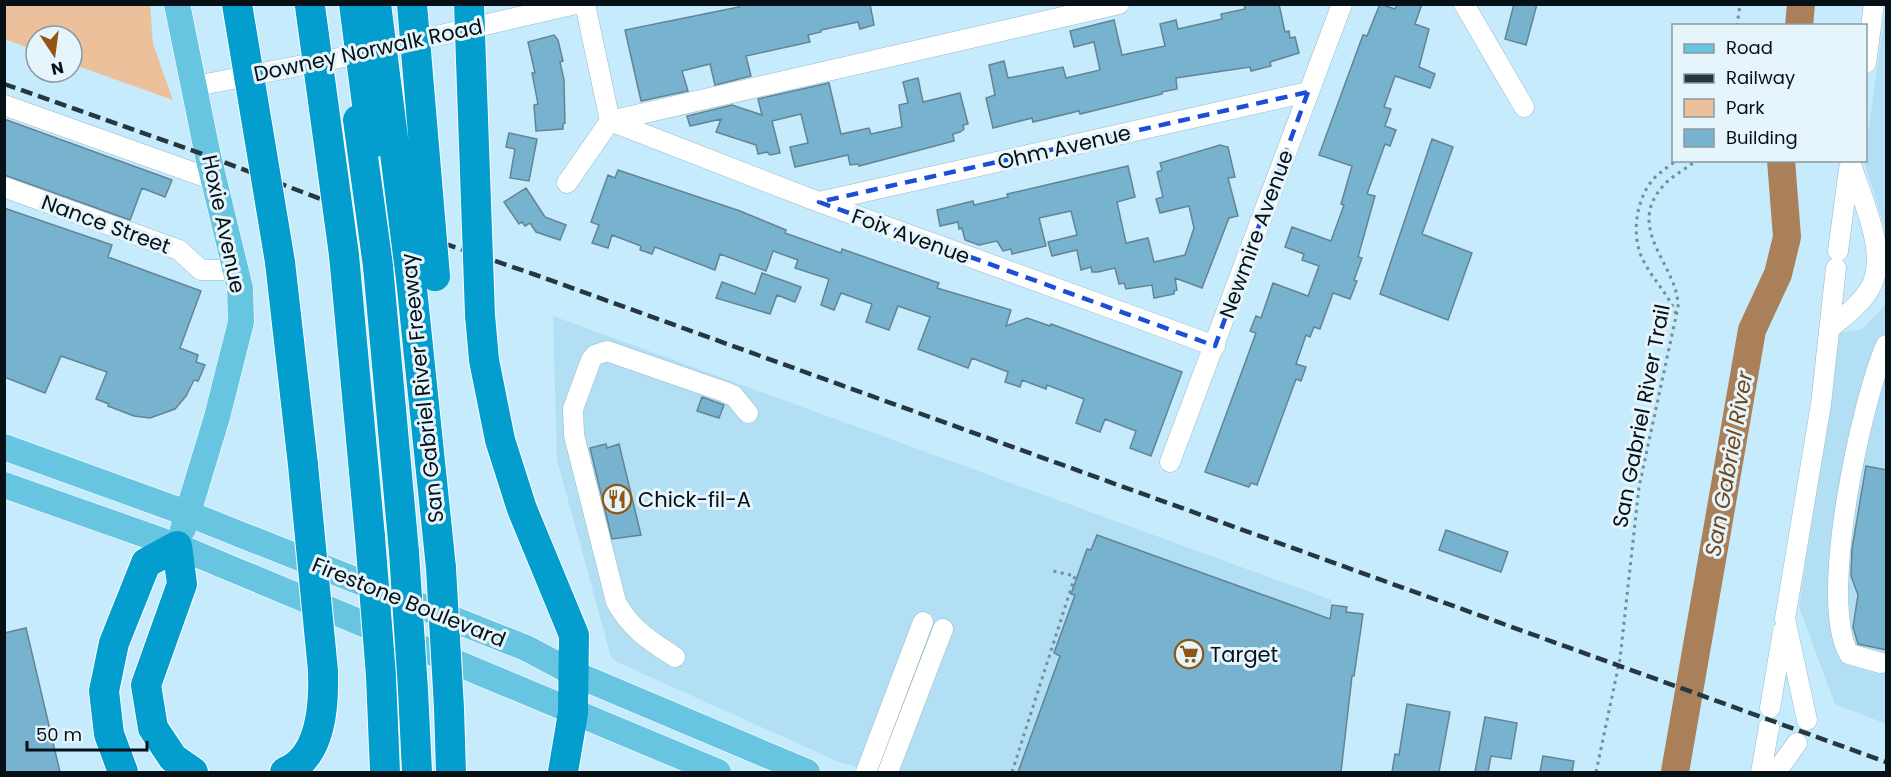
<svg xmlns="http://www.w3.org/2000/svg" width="1891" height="777" font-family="Poppins,sans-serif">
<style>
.built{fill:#b3dff4}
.green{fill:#ebc09a}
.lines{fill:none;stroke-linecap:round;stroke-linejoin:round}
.river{stroke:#a98059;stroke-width:28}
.building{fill:#77b3cf;stroke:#638494;stroke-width:1.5}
.minor-casing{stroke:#98bacb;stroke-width:21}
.major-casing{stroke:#fff;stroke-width:27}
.highway-casing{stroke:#fff;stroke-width:32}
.path{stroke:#738d99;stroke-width:3;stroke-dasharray:3 4.5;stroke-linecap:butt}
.minor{stroke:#fff;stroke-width:20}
.major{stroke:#68c5e2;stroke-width:26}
.highway{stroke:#049ece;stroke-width:30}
.rail{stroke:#27373f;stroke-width:4.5;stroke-dasharray:12 6;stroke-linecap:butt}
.highway-bridge-casing{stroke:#fff;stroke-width:32;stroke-linecap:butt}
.highway-bridge{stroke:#049ece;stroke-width:30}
.marked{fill:none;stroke:#1d4ed8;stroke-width:4.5;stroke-dasharray:12 8;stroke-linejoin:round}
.labels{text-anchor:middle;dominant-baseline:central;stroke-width:6;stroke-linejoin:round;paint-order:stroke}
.street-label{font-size:21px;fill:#051117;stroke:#e6f4fb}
.poi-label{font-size:21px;fill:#051117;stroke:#e6f4fb;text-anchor:start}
.water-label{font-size:22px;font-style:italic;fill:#72471a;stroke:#e6f4fb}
</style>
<rect width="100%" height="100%" fill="#c6ebfc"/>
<!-- built -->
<path class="built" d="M1886 5V233L1864 161Z
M1886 304V724L1835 704 1799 607 1840 333 1862 329Z
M553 316 1332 600 1302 772H876L839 762 617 662 611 657 557 460Z"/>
<!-- green -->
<path class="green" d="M4 5H150L153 44 173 100 72 64V36H36V51L5 39Z"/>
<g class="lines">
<!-- river -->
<path class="river" d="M1799 26 1801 4
M1675 772 1752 330 1778 274 1787 237 1781 160"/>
</g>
<!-- building -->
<path class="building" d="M739 4H870L874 25 860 29 858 22 821 30V32L808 35 810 42 746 56 751 76 715 85 710 64 682 71 688 91 641 101 625 30 714 12 739 7Z
M1244 4H1279L1285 32 1289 31 1290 38 1295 37 1299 53 1270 62 1271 66 1251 71 1250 67 1176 78 1177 89 1162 92V94L1080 114 1079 111 1033 122 1032 118 993 128 986 98 995 95 989 65 1004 61 1008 78 1063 67 1066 78 1100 70 1094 42 1074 47 1070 31 1114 20 1122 55 1165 46 1160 24 1176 20 1178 29 1222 19 1221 14 1245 9Z
M1380 4 1395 9 1397 4H1422L1415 24 1429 29 1419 67 1435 74 1430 88 1395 76 1384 107 1391 109 1385 126 1396 130 1390 146 1385 144 1367 194 1375 196 1358 257 1362 258 1354 280 1357 281 1350 299 1333 293 1320 329 1314 327 1310 337 1306 335 1296 364 1306 367 1301 381 1296 379 1257 485 1251 483 1249 487 1205 472 1256 333 1250 331 1256 316 1261 318 1273 283 1308 296 1319 266 1302 260 1304 254 1285 247 1292 227 1331 241 1344 205 1341 204 1352 166 1319 155 1363 35 1367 36Z
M1514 4H1537L1526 45 1505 39Z
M554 35 558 40 563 61 560 62 564 80 565 123 563 124V129L536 131 534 105 538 104 532 73H535L528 42Z
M918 78 923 102 960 93 968 124 963 125 964 129 960 132 953 134 954 141 859 166 858 164 850 165 848 155 795 167 790 147 808 143 801 114 772 121 780 153 770 155 767 152 758 154 756 145 716 132 721 119 690 126 687 116 732 105 762 115 758 99 829 83 841 134 869 128 871 134 902 127 899 105 908 103 903 82Z
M4 119 172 180 165 197 142 188 130 220 4 175Z
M509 133 537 139 529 181 510 178 515 149 506 147Z
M1432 139 1453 147 1422 234 1472 253 1448 320 1380 294Z
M1220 145 1228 147 1235 177 1228 178 1238 216 1229 218 1202 288 1175 278 1177 290 1174 291V294L1154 298 1152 285 1126 289 1124 283 1119 284 1115 268 1098 272H1092L1091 267 1081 270 1077 250 1052 256 1048 242 1077 235 1071 211 1039 218 1046 246 1012 254 1011 249 1003 251 997 241 979 245 965 240 962 228 959 229 958 222 940 226 937 210 973 201 974 205 1008 197 1007 194 1128 166 1135 197 1117 202 1126 243 1148 238 1154 262 1185 255 1194 228 1189 206 1160 213 1156 199 1163 197 1157 172 1162 170 1160 163Z
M618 170 740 211 786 230 785 233 841 253 842 249 939 283 937 288 1011 310 1006 326 1027 318 1050 326 1051 324 1182 372 1151 456 1130 448 1136 431 1105 419 1100 432 1076 423 1084 399 1047 385 1046 389 1022 380 1020 387 1005 382 1008 372 972 358 968 368 918 349 930 317 898 306 889 330 866 322 872 304 841 293 834 310 821 305 829 279 795 268 798 260 773 251 766 271 720 254 715 270 655 247 652 254 640 250 641 246 612 235 608 248 592 243 599 225 591 222 608 175 615 178Z
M526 188 545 217 566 225 560 240 536 232 530 223 525 226 522 222 519 224 504 202Z
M4 208 112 245 108 257 201 291 180 348 198 355 196 362 205 365 198 381 194 380 186 396 175 409 150 418 134 416 108 406 109 404 96 399 107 372 61 356 45 393 4 377Z
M762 273 801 287 795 302 777 295 770 314 716 298 722 282 755 294Z
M702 397 724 405 719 418 697 411Z
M606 444 607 448 619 444 641 535 612 539 590 448Z
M1866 466 1887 470V650L1858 644 1853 627 1858 595 1851 576 1852 549Z
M1446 530 1508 552 1501 572 1439 550Z
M1097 535 1330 619 1332 605 1347 607 1346 612 1363 614 1354 676H1352L1341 772H1018L1060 656 1054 653 1075 595 1071 594 1087 549 1091 550Z
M26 628 60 772H4V633Z
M1407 704 1450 712 1439 772H1392L1395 754 1399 755Z
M1485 717 1517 723 1511 759 1491 756 1488 772H1475Z
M1543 756 1574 761 1572 772H1540Z"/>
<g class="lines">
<!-- minor casing -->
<g class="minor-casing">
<path id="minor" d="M1464 4 1524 107
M1866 63 1874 4
M196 86 349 56 576 4
M4 105 214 180
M610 121 819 202 1215 346
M610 121 1119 4
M567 183 610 121 585 4
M4 187 179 250 201 270H236
M819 202 1308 92
M1838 251 1849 169
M1829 329C1843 317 1859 306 1869 290 1891 256 1861 198 1850 161
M1170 462 1342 4
M675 657C650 641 631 629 616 602L574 435 573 409 591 360 595 355 607 351 725 392 734 396 748 413
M1881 663 1849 654C1818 600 1861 403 1886 345
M1770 708 1783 631
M1807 720 1785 619 1821 404 1836 268
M866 772 923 622
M888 772 943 629
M1761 772 1769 727
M1776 772 1797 743"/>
</g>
<!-- major casing -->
<g class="major-casing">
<path id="major" d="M177 4 208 156 240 288 241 322 217 417 183 529
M4 447 189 514 526 648 575 674 807 772
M4 485 177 546 718 772"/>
</g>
<!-- highway casing -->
<g class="highway-casing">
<path id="highway" d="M344 255 370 537
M280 262 303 465
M378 266 404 552
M411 279 441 568
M480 315 484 360 500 440 522 509 574 635 573 713 563 772
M381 676 385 772
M413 690 417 772
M449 708 451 772
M123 772 109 734 104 691 114 643 146 563 177 546 182 584 146 685 153 728 173 758 193 772
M285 772C322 757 324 704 323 671"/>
</g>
<!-- path -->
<path class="path" d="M1737 26 1740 4
M1676 314C1669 295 1654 281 1644 262 1631 239 1635 203 1651 182 1658 173 1668 167 1677 160
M1012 772 1075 576 1053 571
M1596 772 1620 659 1639 487 1678 307C1679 266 1624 230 1663 186 1672 175 1686 170 1696 160"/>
<!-- minor -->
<use href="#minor" class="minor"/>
<!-- major -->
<use href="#major" class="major"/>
<!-- highway -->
<use href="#highway" class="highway"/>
<!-- rail -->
<path class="rail" d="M4 84 208 156 373 219 536 275 1886 762"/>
<!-- highway-bridge casing -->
<g class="highway-bridge-casing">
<path id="highway-bridge" d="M237 4 280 262
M354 4 372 143
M376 4 411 279
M412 4 435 276
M469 4 480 315
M310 6 344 255
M358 120 378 266
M303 465 323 671
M370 537 381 676
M404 552 413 690
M441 568 449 708"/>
</g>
<!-- highway-bridge -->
<use href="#highway-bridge" class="highway-bridge"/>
</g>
<!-- marked area -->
<path class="marked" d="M1308 92 1215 346 819 202Z"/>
<!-- icons -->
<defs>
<g id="restaurant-ring" transform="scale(1.5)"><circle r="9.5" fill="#e6f4fb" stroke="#905612" stroke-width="1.5"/><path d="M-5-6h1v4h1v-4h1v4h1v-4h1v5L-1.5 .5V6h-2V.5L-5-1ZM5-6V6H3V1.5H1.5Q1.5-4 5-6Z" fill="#905612"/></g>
<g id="supermarket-ring" transform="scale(1.5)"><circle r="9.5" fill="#e6f4fb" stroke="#905612" stroke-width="1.5"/><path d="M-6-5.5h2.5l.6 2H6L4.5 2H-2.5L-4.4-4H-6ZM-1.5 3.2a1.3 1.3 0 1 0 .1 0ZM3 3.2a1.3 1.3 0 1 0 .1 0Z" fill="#905612"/></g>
</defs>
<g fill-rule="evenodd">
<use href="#restaurant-ring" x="617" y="499"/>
<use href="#supermarket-ring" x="1189" y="654"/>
</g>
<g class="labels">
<!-- street labels -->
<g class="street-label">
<text transform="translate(368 50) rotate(-12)">Downey Norwalk Road</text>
<text transform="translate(1064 147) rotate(-13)">Ohm Avenue</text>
<text transform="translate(106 224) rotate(20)">Nance Street</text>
<text transform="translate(224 224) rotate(78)">Hoxie Avenue</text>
<text transform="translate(1256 234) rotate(-70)">Newmire Avenue</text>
<text transform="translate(911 236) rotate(20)">Foix Avenue</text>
<text transform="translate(422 388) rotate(-96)">San Gabriel River Freeway</text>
<text transform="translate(1641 416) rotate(-79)">San Gabriel River Trail</text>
<text transform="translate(409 602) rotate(22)">Firestone Boulevard</text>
</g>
<!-- poi labels -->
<g class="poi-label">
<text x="638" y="499">Chick-fil-A</text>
<text x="1210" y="654">Target</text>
</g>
<!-- water labels -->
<g class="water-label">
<text transform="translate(1729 464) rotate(-80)">San Gabriel River</text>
</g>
</g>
<!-- border -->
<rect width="1891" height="777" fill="none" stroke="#051117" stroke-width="12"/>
<!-- legend -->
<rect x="1672" y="24" width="195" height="138" fill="#e6f4fb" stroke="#8c99a0" stroke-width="1.5"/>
<rect x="1684" y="44" width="30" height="9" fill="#68c5e2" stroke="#8c99a0" stroke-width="1.5"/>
<text x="1726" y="54" font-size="18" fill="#051117">Road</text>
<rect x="1684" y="74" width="30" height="9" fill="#27373f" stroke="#8c99a0" stroke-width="1.5"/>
<text x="1726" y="84" font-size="18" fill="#051117">Railway</text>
<rect x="1684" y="99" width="30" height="18" fill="#ebc09a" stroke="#8c99a0" stroke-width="1.5"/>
<text x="1726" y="114" font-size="18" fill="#051117">Park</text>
<rect x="1684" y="129" width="30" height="18" fill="#77b3cf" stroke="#8c99a0" stroke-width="1.5"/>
<text x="1726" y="144" font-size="18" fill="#051117">Building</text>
<!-- north arrow -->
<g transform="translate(54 54) rotate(167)"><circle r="28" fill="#e6f4fb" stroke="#8c99a0" stroke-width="1.5"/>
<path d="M0-4.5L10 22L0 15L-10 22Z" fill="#905612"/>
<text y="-9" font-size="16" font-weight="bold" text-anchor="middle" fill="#051117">N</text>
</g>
<!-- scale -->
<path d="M27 741v9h120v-9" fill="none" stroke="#051117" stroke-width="3"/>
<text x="36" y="741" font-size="18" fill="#051117" stroke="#e6f4fb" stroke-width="4.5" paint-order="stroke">50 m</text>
</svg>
